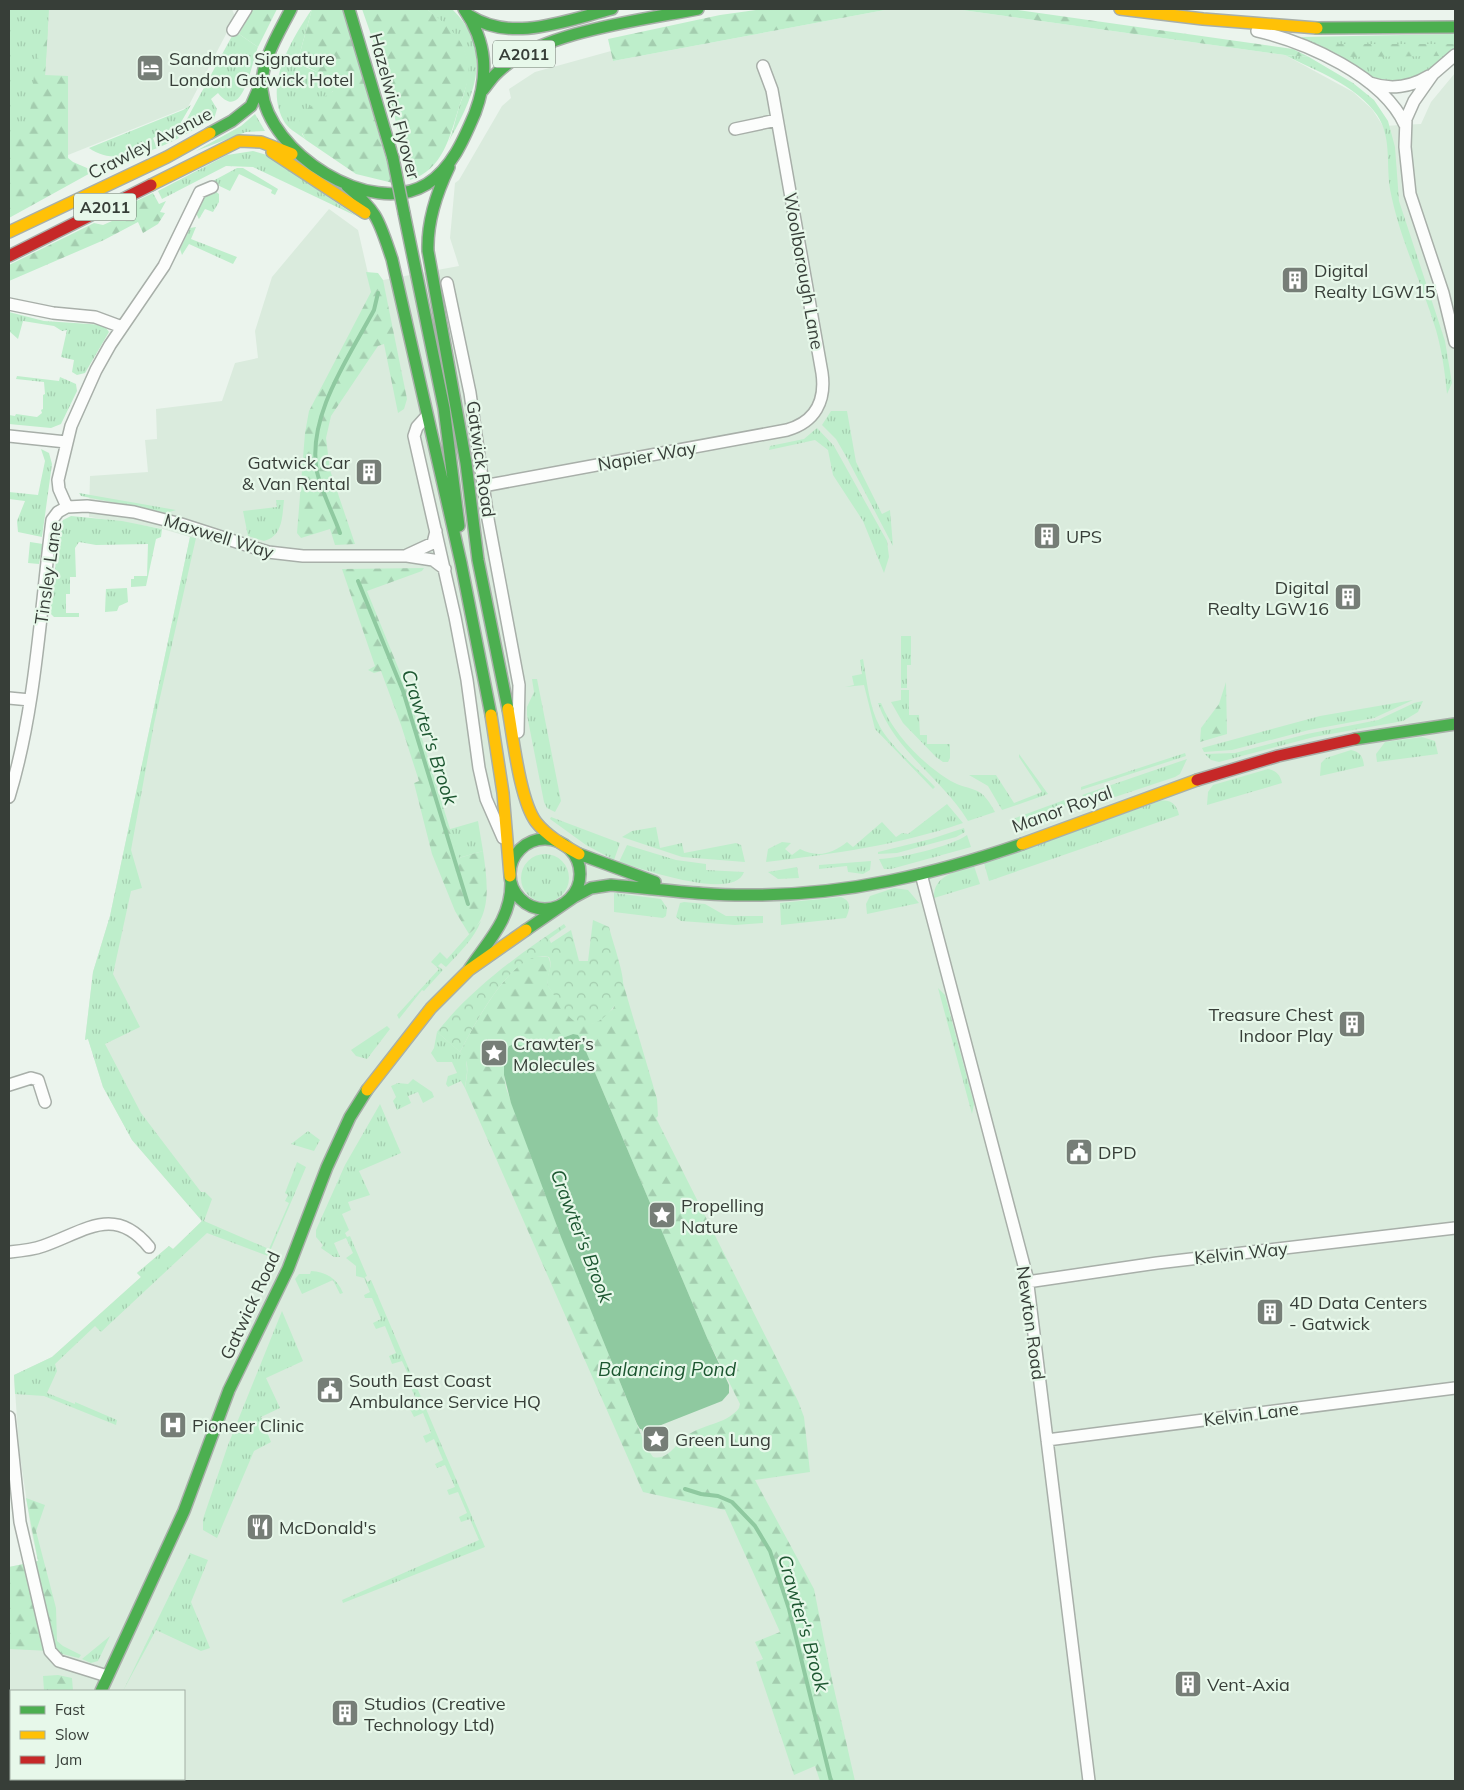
<svg xmlns="http://www.w3.org/2000/svg" width="1464" height="1790" font-family="Mulish,sans-serif">
<style>
.built{fill:#daebdd;fill-rule:evenodd}
.grass{fill:url(#grass-tufts)}
.forest{fill:url(#forest-firs);fill-rule:evenodd}
.park{fill:url(#park-crowns)}
.water{fill:#8fc9a0}
.lines{fill:none;stroke-linecap:round;stroke-linejoin:round}
.stream{stroke:#8fc9a0;stroke-width:4}
.street-casing{stroke:#a8afa9;stroke-width:14}
.fast-casing{stroke:#a8afa9;stroke-width:14}
.slow-casing{stroke:#a8afa9;stroke-width:14}
.jam-casing{stroke:#a8afa9;stroke-width:14}
.street{stroke:#fcfdfc;stroke-width:11}
.fast{stroke:#4caf50;stroke-width:11}
.slow{stroke:#ffc107;stroke-width:11}
.jam{stroke:#c62828;stroke-width:11}
.fast-bridge-casing{stroke:#a8afa9;stroke-width:14;stroke-linecap:butt}
.fast-bridge{stroke:#4caf50;stroke-width:11}
.labels{text-anchor:middle;dominant-baseline:central;stroke-width:4.5;stroke-linejoin:round;paint-order:stroke}
.shield{fill:#e7f8ea;stroke:#6c766d;stroke-width:1}
.shield-label{font-size:16px;font-weight:bold;fill:#373e38}
.poi-label{font-size:18px;fill:#373e38;stroke:#e7f8ea;text-anchor:start}
.street-label{font-size:18px;fill:#373e38;stroke:#e7f8ea}
.water-label{font-size:19px;font-style:italic;fill:#1c5630;stroke:#e7f8ea}
</style>
<defs>
<pattern id="grass-tufts" width="24" height="20" patternUnits="userSpaceOnUse" patternTransform="scale(1.25)"><rect width="24" height="20" fill="#beeecb"/><path d="M3 7l-1-3M5 7V3M7 7l1-3M15 17l-1-3M17 17v-4M19 17l1-3" fill="none" stroke="#a4cdaf"/></pattern>
<pattern id="forest-firs" width="22" height="20" patternUnits="userSpaceOnUse" patternTransform="scale(1.25)"><rect width="22" height="20" fill="#beeecb"/><path d="M5 1l3.5 6h-7zM16 11l3.5 6h-7z" fill="#a4cdaf"/></pattern>
<pattern id="park-crowns" width="20" height="18" patternUnits="userSpaceOnUse" patternTransform="scale(1.25)"><rect width="20" height="18" fill="#beeecb"/><path d="M2 6a3 3 0 1 1 6 0M12 15a3 3 0 1 1 6 0" fill="none" stroke="#a4cdaf"/></pattern>
</defs>
<rect width="100%" height="100%" fill="#ebf4ed"/>
<!-- built -->
<path class="built" d="M9 9H232L235 17 188 107 68 155V77L45 76Z
M890 9H955L1285 55 1353 92 1372 109 1383 126 1421 124 1431 102 1455 73V1781H9V1567L38 1561 31 1530 19 1449 14 1375 52 1357 141 1277 137 1273 169 1246 173 1249 202 1221 132 1140 103 1087 88 1039 85 1040 93 972 110 916 190 537 159 528 89 517 90 476 148 472 145 440 157 439 156 409 222 401 235 363 258 358 255 331 272 277 329 209 358 230 372 291 383 284V280L459 266 450 238 455 183 459 180 502 106 511 98 509 89 535 72 611 51 613 61ZM11 1691H184V1779H11Z"/>
<!-- grass -->
<path class="grass" d="M9 9H49L45 76 9 187Z
M312 9 298 60C307 74 334 70 333 91L325 98 302 134 306 140C300 135 290 130 285 123 262 86 292 39 312 9Z
M427 9H452C495 50 474 97 449 141 454 129 456 116 460 104 479 58 462 39 427 9Z
M239 34 258 47C251 64 243 124 218 93L211 99 217 109 214 119 184 135 181 130 232 36Z
M1455 34V48C1444 57 1433 67 1421 74 1380 95 1338 59 1303 41L1302 37Z
M1285 55 1309 57 1353 83 1374 100 1388 121 1395 147 1399 201 1445 341 1452 383 1447 394C1445 373 1442 351 1436 330 1422 283 1399 238 1390 189 1386 164 1392 137 1377 115 1356 85 1316 71 1285 55Z
M191 105 180 124 153 138 156 146 177 135 179 138C154 151 115 167 89 148L183 110Z
M255 114 265 131 246 132 196 151 241 126Z
M253 151 267 155 356 216 253 167 226 166 162 199 158 191 227 155Z
M237 168H243L278 189 275 195 271 193 272 190 239 174 230 191 211 182Z
M215 191 219 194V202L213 212 205 209 199 219 196 213 204 194Z
M196 227 191 239 237 257 233 264 189 244 182 255 180 249 190 228Z
M9 312 44 321 104 325 109 332 85 373 77 375 72 372 74 360 61 357 67 330 62 331 54 326 23 321 18 339 9 331Z
M17 376 59 381 60 377 76 384 77 391 61 424 51 428 9 424V415L15 416 16 414 37 417 42 413 41 410 43 409V395L45 394 44 382 16 379Z
M831 411H847L856 462 882 514 890 510 893 546 847 458 836 439 822 425Z
M817 428 834 446 887 541 889 557 884 573 863 521 833 475 828 450 815 440 769 450 770 446 804 439Z
M41 449 49 453 52 464 42 537 18 532 17 521 25 501 9 499V492L38 495 45 461Z
M79 493 176 510 166 513 81 496Z
M276 500H284C282 517 283 536 264 541L248 536 243 511 277 507Z
M71 516 122 521 162 529 161 537 156 539 146 586 131 587V579H134V576H147L148 544 96 545 79 542 75 548 76 577H70V594H66V613H79V617H54L50 613 60 526 63 520Z
M190 537 196 538 154 724 131 850 142 888 131 891 113 974 140 1027 105 1044 141 1113 201 1192H205L212 1199 204 1221 269 1249 289 1203 285 1201 288 1195 285 1193 297 1162 306 1167 268 1256 207 1233 101 1332 95 1326 55 1364 57 1371 47 1393 75 1404V1402L117 1420 116 1425 44 1396 15 1394 14 1375 52 1357 141 1277 137 1273 169 1246 173 1249 202 1221 132 1140 103 1087 88 1039 85 1040 93 972 110 916Z
M30 542 43 544 39 564 28 563Z
M106 588V589L127 588 128 602 119 606 117 611 105 612Z
M901 636H911V665H907V688H901Z
M863 659C867 681 869 707 880 727 893 749 917 768 935 787L933 789 875 729 864 685 845 687 854 685 852 676 862 674 860 660Z
M532 679H537L561 801 555 812 547 808 544 802 527 715V707L534 692Z
M901 690H909V715H919L920 735H927V744H950V758L948 762H943L936 757 903 723 891 702 901 700Z
M1413 700 1374 718 1309 730 1232 750 1204 752 1202 748 1320 716Z
M1423 701 1418 712 1403 721 1314 737 1219 762 1211 760 1205 754 1235 753 1307 734 1378 720 1414 703Z
M878 703H881C892 732 920 761 946 778 970 794 979 781 995 812L968 821C942 778 895 752 878 703Z
M1422 737 1435 741 1438 754 1377 762 1376 754 1385 742Z
M1351 750C1360 752 1363 756 1364 766L1320 776 1321 763 1326 758Z
M1185 753 1186 756 1081 790V787Z
M1019 754 1048 794 1002 810 988 786 969 775H996L1014 803 1042 792 1019 757Z
M1187 759 1180 774 1175 777 1097 803H1092L1082 795Z
M1268 769C1276 771 1280 774 1282 783L1207 805 1208 792 1213 785Z
M1067 799C1065 804 1064 809 1060 813 1049 825 1022 834 1010 820Z
M1160 801C1171 799 1177 805 1179 815L989 881 984 863Z
M947 804 963 823C899 845 833 854 766 862L768 849 782 842 791 843 785 849 792 855 800 849C818 858 832 854 847 842L853 847 882 822 896 837 902 833 908 834Z
M551 817 620 843 614 860 586 845 550 819Z
M478 821 483 851 455 859 447 830Z
M656 827 660 848 682 843 684 853 736 843 741 845 745 862 682 857 622 837 632 831Z
M964 828 965 832 956 837 897 853 878 854V852L931 839Z
M967 835 971 847 891 869H884L879 859C900 858 950 847 967 835Z
M627 845 676 860 706 864V870L744 872C734 902 640 868 619 862Z
M521 878a24 24 0 1 1 48 0a24 24 0 1 1-48 0Z
M871 861 870 870 863 874 848 872 847 866 819 869V865Z
M974 866 980 884 934 898C933 875 956 872 974 866Z
M797 867 799 878 778 879 768 872Z
M894 888 908 890 919 903 867 914 866 904 870 896Z
M614 893 661 899 667 908 666 916 663 918 614 912Z
M841 897C852 901 850 909 846 918L781 925 780 903Z
M684 902 705 904 726 916H763V923L735 925 681 921 676 917 680 903Z
M481 921C474 939 459 953 446 967L441 963 438 966 443 970 424 991 422 990 399 1019 397 1015 439 969 431 962 440 952 447 959Z
M938 988 945 995 974 1104 972 1114Z
M387 1026 390 1029 367 1059 356 1056 351 1050Z
M437 1032 466 1057 467 1072 465 1088 461 1081 448 1087 446 1084 448 1076 457 1073 452 1062H437L431 1053 434 1048Z
M413 1079 432 1092 434 1097 423 1103 418 1092 408 1096 411 1103 397 1110 393 1101 396 1097 391 1086 398 1083 408 1084Z
M380 1104 401 1153 359 1171 370 1195 348 1202 351 1210 342 1214 349 1230 345 1233 347 1237 350 1236 367 1276 365 1277 367 1282 371 1280 485 1547 343 1603 342 1600 479 1540 470 1519 461 1522 459 1517 467 1513 458 1492 449 1495 447 1490 455 1487 445 1465 437 1468 435 1464 443 1460 434 1439 426 1443 423 1436 431 1433 423 1413 414 1417 410 1409 419 1405 409 1384 412 1383 402 1361 392 1364 389 1356 396 1353 385 1326 376 1329 373 1323 381 1319 372 1298H365L364 1295 370 1292 364 1278 356 1276V1266L346 1258 353 1253 346 1238 334 1243 340 1257H334L321 1248 323 1245 316 1237V1230L345 1165Z
M308 1131 320 1140 314 1151 291 1144Z
M311 1271C326 1272 337 1278 343 1293L340 1294 333 1280 302 1294 295 1279 299 1274H310Z
M282 1311 303 1361 266 1378 280 1408 261 1417 271 1442 254 1451 217 1538 203 1530V1519L228 1445Z
M190 1553 208 1560 191 1602 210 1648 201 1651 156 1630 123 1691Z
M110 1636 98 1661 91 1663 82 1659Z"/>
<!-- forest -->
<path class="forest" d="M253 9H277L258 47 239 34Z
M312 9H343L393 183 356 174 306 140C301 132 297 122 301 113L333 91 330 79 300 63 298 60Z
M362 9H427C443 22 460 34 466 55 473 75 465 89 459 107 450 136 443 170 410 180L383 69Z
M763 9H890L613 61 608 39 720 15Z
M955 9H1011L1293 49 1309 57 1285 55Z
M48 27 45 75 68 76V158L73 162 94 171 9 218V148C35 132 30 95 35 69 38 54 43 41 48 27Z
M1309 44H1455V48L1445 56 1332 57Z
M153 193 159 204 166 201 160 212 165 213 158 224 143 233 138 222 104 240 9 281V265L94 223 103 225 121 217 128 205Z
M366 272 378 273 383 280 407 399 404 409 398 413 384 344 378 346 331 416 326 438 330 470 355 544 335 545 330 529 301 538 297 533 305 433 309 411 371 292Z
M424 568 422 571 367 591 406 687 459 858 483 851C487 879 493 915 469 934L455 911 432 854 414 783 419 781 401 725 381 671 374 673 368 670 375 666 342 569Z
M1226 682 1227 734 1200 742 1201 728 1219 704Z
M534 956 548 957C554 967 546 975 548 986L571 1018 585 1024 594 1023 613 1009 623 983 657 1099 658 1116 656 1118 798 1401 804 1417 810 1472 755 1480 814 1589 832 1680 855 1781H820L815 1766 794 1775 756 1662 763 1659 755 1642 780 1632 725 1510 643 1492 465 1088C467 1075 471 1061 460 1052 475 1023 504 969 534 956ZM573 1034 582 1042 708 1340 740 1404 739 1408C728 1423 706 1424 691 1433 677 1440 670 1461 653 1457L646 1447 556 1223 506 1088 504 1075 505 1053 542 1047Z
M26 1498 45 1505 36 1531 56 1608 57 1641 63 1646 81 1655 79 1658 50 1651 9 1649V1567L38 1561Z
M58 1675 72 1678 73 1691H44L43 1676Z"/>
<!-- park -->
<path class="park" d="M593 920 609 927C612 940 624 973 623 984 621 1003 598 1034 576 1022 565 1016 555 996 548 986 545 975 554 968 549 957 514 946 473 1027 460 1052L437 1032C472 988 518 955 564 924L566 927 549 939 551 943 571 930 579 961H588Z"/>
<!-- water -->
<path class="water" d="M573 1034 578 1035 582 1042 708 1340 729 1385V1393L722 1401 651 1429H640L637 1424 561 1237 511 1103 504 1075V1057L509 1046 515 1044 534 1049Z"/>
<g class="lines">
<!-- stream -->
<path class="stream" d="M340 533C333 513 322 493 317 472 306 417 349 357 374 310L378 293
M358 581 403 691 468 904
M642 1425 647 1437
M685 1489 701 1494 718 1496 732 1502 755 1526 770 1551 789 1609 831 1781"/>
<!-- street casing -->
<g class="street-casing">
<path id="street" d="M233 30 246 9
M1257 31C1306 42 1383 76 1405 125
M1455 55 1433 74 1414 101 1406 119 1405 147 1410 194 1443 293 1455 342
M1370 83C1390 90 1411 87 1429 76
M735 129 777 120
M447 283 470 393 488 519 519 685 518 732
M9 304 53 313 95 317 122 327
M426 417 417 427 414 436 455 617 467 680 479 768 486 799 503 838
M9 436 66 442
M483 486 787 430C815 422 826 401 822 373L772 90 763 66
M67 507 87 506 134 512 181 524 268 552 303 556H407L433 560 445 569
M407 555 433 543 436 531
M9 698 30 700
M9 797C36 708 40 612 52 520L58 512 67 507 59 489 58 480 71 426 96 370 110 345 164 266 200 192 212 187
M921 874 1027 1277 1089 1781
M9 1085 31 1078 38 1080 45 1102
M9 1252C20 1251 32 1250 43 1246 84 1232 114 1204 149 1247
M1027 1282 1157 1263 1455 1228
M9 1417 20 1522 50 1651 59 1661 107 1676
M1047 1440 1455 1388"/>
</g>
<!-- fast casing -->
<g class="fast-casing">
<path id="fast" d="M291 9C279 33 260 62 262 90 268 152 370 219 427 184 452 168 464 139 475 113 489 75 487 42 464 9
M349 9 393 158
M470 16C512 43 567 20 612 9
M1317 28 1455 27
M483 90C488 84 492 77 498 72 539 32 642 20 698 9
M210 133 232 121 251 106 261 83
M449 167C436 194 427 221 428 251L466 463 478 560 508 709
M347 186C378 212 379 221 392 259L461 563 491 715
M404 213 444 408 459 526
M1355 739 1455 724
M510 874a35 35 0 1 1 70 0a35 35 0 1 1-70 0Z
M579 854 655 882
M526 930 574 897 591 888 611 885C659 889 707 896 755 895 847 895 935 874 1022 844
M470 968C489 940 511 919 511 883
M101 1691 184 1511 229 1390 288 1269 327 1167 350 1117 367 1090
M80 1779V1781"/>
</g>
<!-- slow casing -->
<g class="slow-casing">
<path id="slow" d="M1120 9 1203 19 1317 28
M272 152 365 213
M151 185 239 141 261 142 292 154
M9 232 167 157 210 133
M508 709C513 737 520 801 536 822 547 836 563 845 579 854
M491 715 503 793 510 876
M1022 844 1197 780
M367 1090 431 1008 469 970 526 930
M48 1781 49 1779"/>
</g>
<!-- jam casing -->
<g class="jam-casing">
<path id="jam" d="M9 256 151 185
M1197 780 1278 756 1355 739"/>
</g>
<!-- street -->
<use href="#street" class="street"/>
<!-- fast -->
<use href="#fast" class="fast"/>
<!-- slow -->
<use href="#slow" class="slow"/>
<!-- jam -->
<use href="#jam" class="jam"/>
<!-- fast-bridge casing -->
<g class="fast-bridge-casing">
<path id="fast-bridge" d="M393 158 404 213"/>
</g>
<!-- fast-bridge -->
<use href="#fast-bridge" class="fast-bridge"/>
</g>
<!-- icons -->
<defs>
<g id="hotel-square" transform="scale(1.4375)"><rect x="-9" y="-9" width="18" height="18" rx="4" fill="#767e77" stroke="#e7f8ea"/><path d="M-6-4.5h1.5V1H6V5H4.5V3h-9V5H-6ZM-4 0a1.8 1.8 0 1 1 3.6 0ZM.5 0V-2.5h3Q6-2.5 6 0Z" fill="#fff"/></g>
<g id="building-square" transform="scale(1.4375)"><rect x="-9" y="-9" width="18" height="18" rx="4" fill="#767e77" stroke="#e7f8ea"/><path d="M-4-6H4V6H1V3H-1V6H-4ZM-2.5-4.3h1.7v1.8h-1.7ZM.8-4.3h1.7v1.8H.8ZM-2.5-1h1.7V.8h-1.7ZM.8-1h1.7V.8H.8Z" fill="#fff"/></g>
<g id="sight-square" transform="scale(1.4375)"><rect x="-9" y="-9" width="18" height="18" rx="4" fill="#767e77" stroke="#e7f8ea"/><path d="M0-6L1.8-2.2L6-1.7L2.9 1.2L3.7 5.4L0 3.3L-3.7 5.4L-2.9 1.2L-6-1.7L-1.8-2.2Z" fill="#fff"/></g>
<g id="civic-square" transform="scale(1.4375)"><rect x="-9" y="-9" width="18" height="18" rx="4" fill="#767e77" stroke="#e7f8ea"/><path d="M-.6-6.5H3V-4.5H.6V-3L4-1V1h2V6H-6V1h2V-1L-.6-3ZM-1.2 2.5V6h2.4V2.5Z" fill="#fff"/></g>
<g id="hospital-square" transform="scale(1.4375)"><rect x="-9" y="-9" width="18" height="18" rx="4" fill="#767e77" stroke="#e7f8ea"/><path d="M-5-5h3v3.5h4V-5h3V5h-3V1.5h-4V5h-3Z" fill="#fff"/></g>
<g id="restaurant-square" transform="scale(1.4375)"><rect x="-9" y="-9" width="18" height="18" rx="4" fill="#767e77" stroke="#e7f8ea"/><path d="M-5-6h1v4h1v-4h1v4h1v-4h1v5L-1.5 .5V6h-2V.5L-5-1ZM5-6V6H3V1.5H1.5Q1.5-4 5-6Z" fill="#fff"/></g>
</defs>
<g fill-rule="evenodd">
<use href="#hotel-square" x="150" y="68"/>
<use href="#building-square" x="1295" y="280"/>
<use href="#building-square" x="369" y="472"/>
<use href="#building-square" x="1047" y="536"/>
<use href="#building-square" x="1348" y="597"/>
<use href="#building-square" x="1352" y="1024"/>
<use href="#sight-square" x="494" y="1053"/>
<use href="#civic-square" x="1079" y="1152"/>
<use href="#sight-square" x="662" y="1215"/>
<use href="#building-square" x="1270" y="1312"/>
<use href="#civic-square" x="330" y="1390"/>
<use href="#hospital-square" x="173" y="1425"/>
<use href="#sight-square" x="656" y="1439"/>
<use href="#restaurant-square" x="260" y="1527"/>
<use href="#building-square" x="1188" y="1684"/>
<use href="#building-square" x="345" y="1713"/>
</g>
<g class="labels">
<!-- shield labels -->
<g class="shield">
<rect x="493" y="40.5" width="62" height="27" rx="4"/>
<rect x="74" y="193.5" width="62" height="27" rx="4"/>
</g>
<g class="shield-label">
<text x="524" y="54">A2011</text>
<text x="105" y="207">A2011</text>
</g>
<!-- poi labels -->
<g class="poi-label">
<text x="169" y="58">Sandman Signature<tspan x="169" dy="21">London Gatwick Hotel</tspan></text>
<text x="1314" y="270">Digital<tspan x="1314" dy="21">Realty LGW15</tspan></text>
<text x="350" y="462" text-anchor="end">Gatwick Car<tspan x="350" dy="21">&amp; Van Rental</tspan></text>
<text x="1066" y="536">UPS</text>
<text x="1329" y="587" text-anchor="end">Digital<tspan x="1329" dy="21">Realty LGW16</tspan></text>
<text x="1333" y="1014" text-anchor="end">Treasure Chest<tspan x="1333" dy="21">Indoor Play</tspan></text>
<text x="513" y="1043">Crawter’s<tspan x="513" dy="21">Molecules</tspan></text>
<text x="1098" y="1152">DPD</text>
<text x="681" y="1205">Propelling<tspan x="681" dy="21">Nature</tspan></text>
<text x="1289" y="1302">4D Data Centers<tspan x="1289" dy="21">- Gatwick</tspan></text>
<text x="349" y="1380">South East Coast<tspan x="349" dy="21">Ambulance Service HQ</tspan></text>
<text x="192" y="1425">Pioneer Clinic</text>
<text x="675" y="1439">Green Lung</text>
<text x="279" y="1527">McDonald's</text>
<text x="1207" y="1684">Vent-Axia</text>
<text x="364" y="1703">Studios (Creative<tspan x="364" dy="21">Technology Ltd)</tspan></text>
</g>
<!-- street labels -->
<g class="street-label">
<text transform="translate(395 106) rotate(75)">Hazelwick Flyover</text>
<text transform="translate(150 143) rotate(-27)">Crawley Avenue</text>
<text transform="translate(804 271) rotate(80)">Woolborough Lane</text>
<text transform="translate(647 456) rotate(-10)">Napier Way</text>
<text transform="translate(481 459) rotate(82)">Gatwick Road</text>
<text transform="translate(219 536) rotate(17)">Maxwell Way</text>
<text transform="translate(48 573) rotate(-82)">Tinsley Lane</text>
<text transform="translate(1062 809) rotate(-20)">Manor Royal</text>
<text transform="translate(1241 1253) rotate(-6)">Kelvin Way</text>
<text transform="translate(250 1305) rotate(-65)">Gatwick Road</text>
<text transform="translate(1031 1323) rotate(82)">Newton Road</text>
<text transform="translate(1251 1414) rotate(-7)">Kelvin Lane</text>
</g>
<!-- water labels -->
<g class="water-label">
<text transform="translate(430 737) rotate(72)">Crawter's Brook</text>
<text transform="translate(582 1236) rotate(69)">Crawter's Brook</text>
<text x="667" y="1369">Balancing Pond</text>
<text transform="translate(804 1623) rotate(74)">Crawter's Brook</text>
</g>
</g>
<!-- border -->
<rect width="1464" height="1790" fill="none" stroke="#373e38" stroke-width="20"/>
<!-- legend -->
<rect x="10" y="1690" width="175" height="90" fill="#e7f8ea" stroke="#a1aea3"/>
<rect x="20" y="1706" width="25" height="8" fill="#4caf50" stroke="#a1aea3"/>
<text x="55" y="1715" font-size="15" fill="#373e38">Fast</text>
<rect x="20" y="1731" width="25" height="8" fill="#ffc107" stroke="#a1aea3"/>
<text x="55" y="1740" font-size="15" fill="#373e38">Slow</text>
<rect x="20" y="1756" width="25" height="8" fill="#c62828" stroke="#a1aea3"/>
<text x="55" y="1765" font-size="15" fill="#373e38">Jam</text>
</svg>
